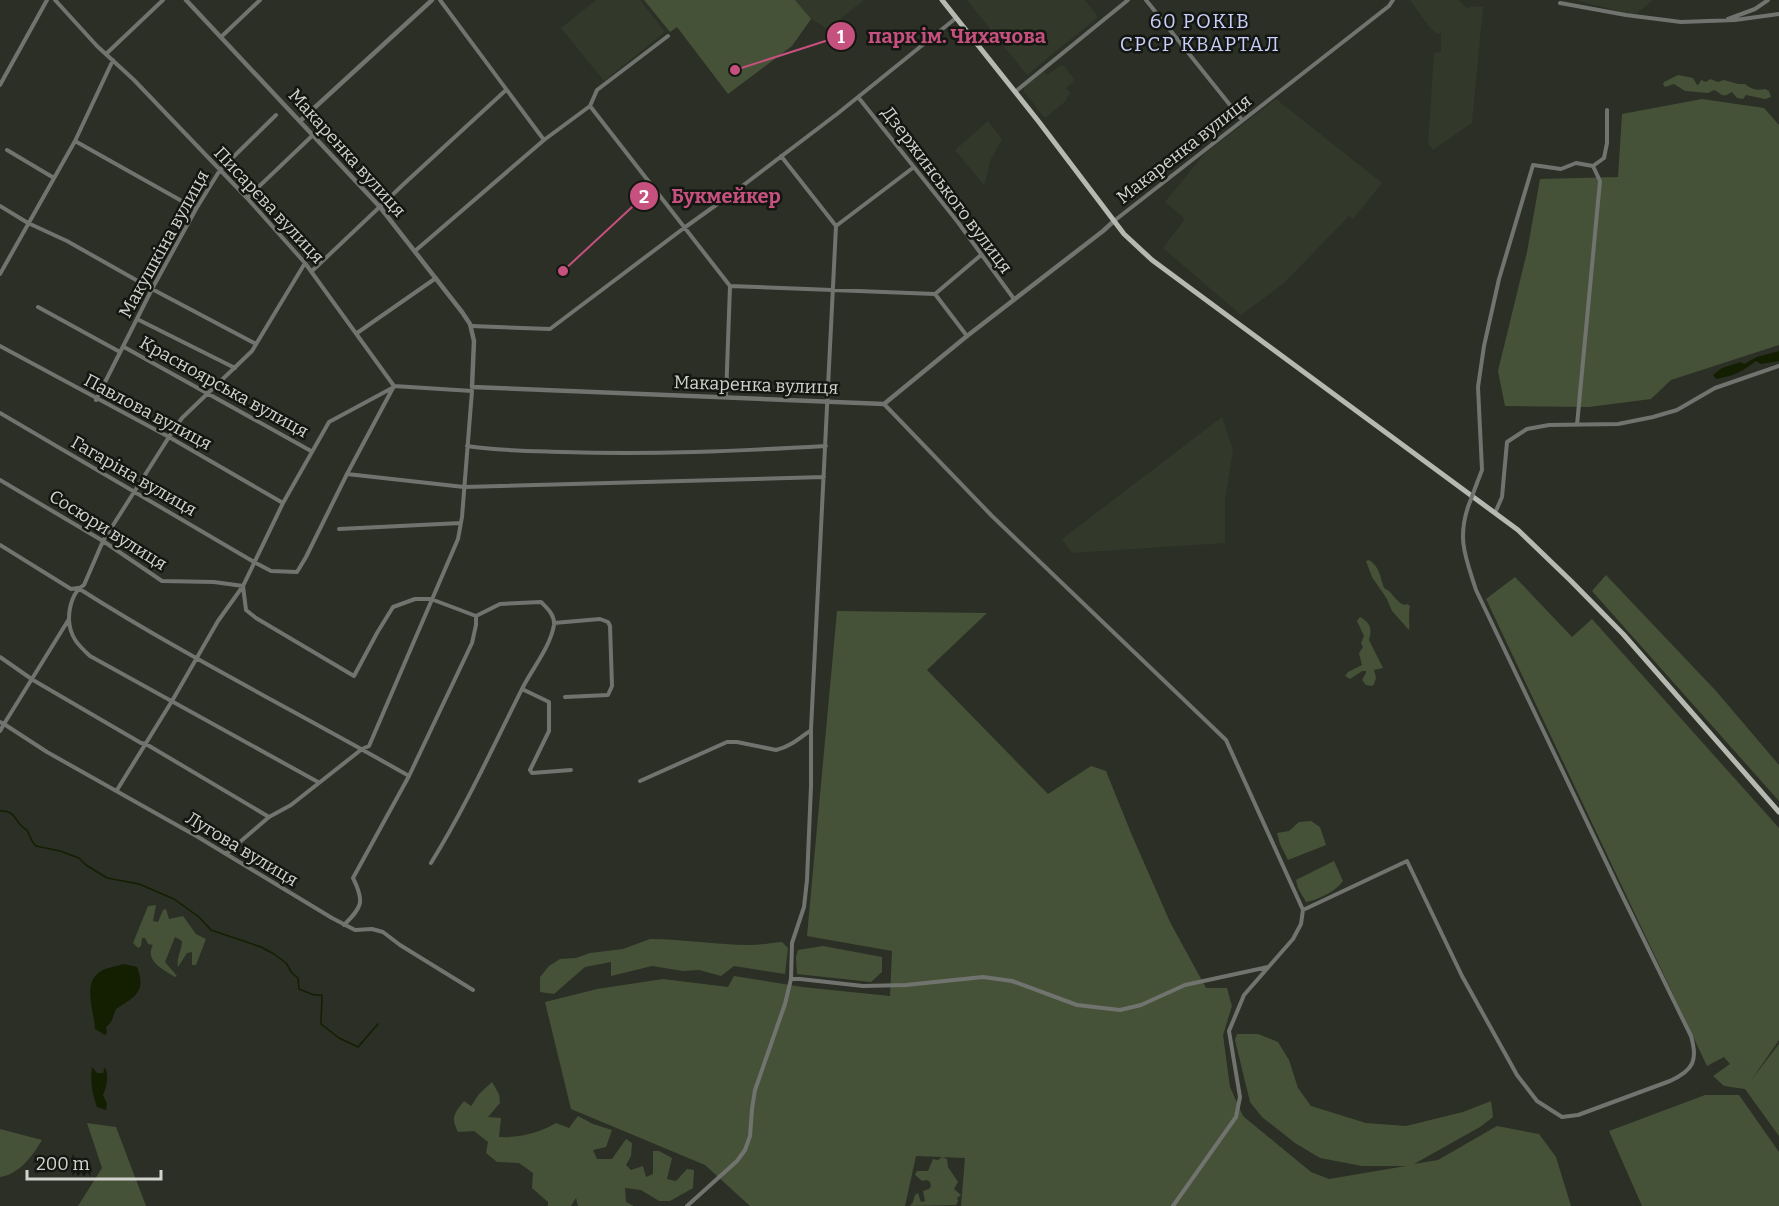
<svg xmlns="http://www.w3.org/2000/svg" width="1779" height="1206" font-family="Bitter,serif">
<style>
.built{fill:#32392a}
.green{fill:#465237}
.water{fill:#131f00}
.lines{fill:none;stroke-linecap:round;stroke-linejoin:round}
.stream{stroke:#131f00;stroke-width:1.5}
.minor{stroke:#71736f;stroke-width:4}
.tertiary{stroke:#71736f;stroke-width:4.5}
.primary{stroke:#b5b9b0;stroke-width:5}
.minor-bridge{stroke:#71736f;stroke-width:4}
.labels{text-anchor:middle;dominant-baseline:central;stroke-width:5;stroke-linejoin:round;paint-order:stroke}
.street-label{font-size:18px;fill:#d1d4ce;stroke:#141612}
.neighbourhood-label{font-size:20px;letter-spacing:1.5px;fill:#c7cef9;stroke:#141612}
.leader{fill:none;stroke:#c6507e;stroke-width:2}
.callout-dot{fill:#c6507e;stroke:#141612;stroke-width:2}
.mark-label{font-size:18px;text-anchor:middle;font-weight:bold;fill:#fff}
.callout-label{font-size:20px;text-anchor:middle;font-weight:bold;fill:#c6507e;stroke:#141612;stroke-width:5;stroke-linejoin:round;paint-order:stroke}
</style>
<rect width="100%" height="100%" fill="#2b2f26"/>
<!-- built -->
<path class="built" d="M596 0H640L665 32 604 81 561 28Z
M795 0H864L828 29 811 19Z
M967 0H1085L1098 17 1027 75Z
M1410 0H1458L1468 9 1471 6 1483 7 1472 123 1433 150 1428 144 1434 53 1441 52V33L1437 34 1427 24Z
M1575 0H1653L1637 13H1627Z
M1061 65 1064 66 1074 79 1073 82 1066 88 1071 94 1066 98 1067 100 1045 118 1024 92V88L1025 85 1043 71 1047 75Z
M1276 99 1382 183 1353 219 1349 216 1284 283 1241 315 1163 248 1185 219 1165 202 1205 153Z
M988 121 1002 139 991 159 984 185 955 150Z
M1222 417 1233 450 1225 500V543L1072 553 1062 539Z"/>
<!-- green -->
<path class="green" d="M644 0H795L811 19 792 46 728 94 677 27 670 32Z
M1678 75 1693 78 1697 85 1699 84 1701 80 1706 82 1710 79 1718 82 1724 80 1738 84H1745C1751 89 1757 91 1765 89L1769 91 1771 97 1765 99 1746 95 1743 99 1737 98 1732 92C1721 99 1723 94 1714 90L1708 93 1685 91 1674 84 1665 87 1663 84 1664 82Z
M1702 99 1764 108 1779 125V345L1671 380 1651 399 1589 407 1505 406 1498 371 1527 252 1540 179 1618 177 1622 114Z
M1369 560C1380 567 1380 577 1384 588 1392 591 1395 601 1404 605L1407 604 1410 606C1408 615 1410 622 1409 630L1392 611 1387 599 1372 577 1366 561Z
M1606 575 1716 691 1779 765V801L1592 591Z
M1515 577 1572 637 1592 619 1779 828V1040L1752 1079 1779 1044V1136L1745 1089 1724 1086 1713 1076 1730 1064 1724 1057 1707 1066 1486 599Z
M837 611 987 613 927 670 1048 794 1091 766 1106 771 1131 833 1170 922 1206 988H1227L1232 1006 1223 1035 1230 1087 1243 1116 1311 1172 1329 1179 1406 1166H1362L1320 1158 1295 1143 1262 1117 1250 1102 1235 1040 1237 1034H1258L1278 1042 1289 1060 1298 1088 1311 1106 1366 1123 1406 1126 1463 1112 1491 1101 1493 1117 1480 1127 1414 1164 1438 1160 1497 1126 1539 1134 1556 1157 1571 1206H961L965 1158 916 1156 905 1206H750L705 1165 571 1109 545 1002 597 989 663 979 728 987 734 976 802 987 890 996 892 951 807 936Z
M1360 617C1371 623 1372 629 1369 640L1383 668 1374 670 1376 678 1374 684 1372 686 1366 685 1362 680 1366 673V671H1362L1350 679 1345 676 1348 672 1362 665 1359 653 1363 647 1361 643 1364 636 1357 621Z
M1311 821 1320 827 1326 845 1288 860 1280 844 1277 833 1289 831 1299 822Z
M1334 861 1343 881C1336 891 1318 900 1306 902L1298 888 1296 880Z
M156 905 153 921 158 922 163 910 166 909 169 919 183 916 196 934 206 939 196 965H192V952L187 953 178 967C176 958 182 950 182 941L175 937 165 962 177 976 175 977C164 970 144 961 153 945L148 944 145 938H142L141 946 138 948 133 943 148 906Z
M650 939C684 939 716 945 749 945 760 945 772 943 782 942L788 948 785 974 734 966 721 976 699 970 683 971 652 966 611 976V962L585 967 554 994 540 992V977L549 966 560 959 576 958 590 953 623 949Z
M823 946 882 957V972L871 982 797 974 796 957 798 950Z
M492 1082 499 1094 500 1103 488 1117 501 1118 499 1137C519 1138 539 1133 556 1123L569 1128 578 1116 593 1124 612 1130 606 1147 593 1150 597 1159H612L626 1139 632 1143 631 1156 626 1165 631 1170 643 1166 646 1177 653 1174V1151H659L672 1158 667 1179 676 1181 687 1169 694 1170 693 1188 670 1201H659L641 1190 625 1188 626 1202 634 1206H578L576 1198 571 1206H548V1202L532 1188 533 1173 519 1163 497 1162 486 1153 488 1142 474 1131 458 1132C450 1117 455 1113 464 1101L471 1106 479 1094Z
M1705 1095H1739L1779 1152V1206H1642L1609 1131Z
M87 1123 116 1127 146 1206H78L102 1168Z
M0 1129 42 1140C33 1155 20 1174 0 1177Z
M942 1157 947 1159 948 1167 958 1182 954 1189 961 1195 957 1198 958 1201 956 1205 910 1206 913 1202 915 1195 918 1193 921 1202 925 1201 923 1191 929 1189 931 1186 930 1182 927 1180 922 1181 915 1175 917 1171H928L933 1159 938 1160Z"/>
<!-- water -->
<path class="water" d="M1779 351V361L1761 364 1756 361C1742 372 1733 376 1716 379L1713 375 1722 368 1741 362 1744 364 1757 357Z
M124 964 137 967C147 992 134 997 116 1009L111 1022 106 1027 107 1033 105 1035 95 1029C94 1009 80 979 105 969 111 967 118 966 124 964Z
M92 1067 97 1073H103L105 1067C109 1076 107 1086 103 1095L107 1104 106 1110 97 1107C92 1093 90 1082 92 1067Z"/>
<g class="lines">
<!-- stream -->
<path class="stream" d="M0 811C18 810 14 824 27 830L32 841 36 846 60 851 79 858 86 865 107 878 139 884 174 899 199 917 211 930 261 947 274 954 286 963 292 973 298 978 299 989 314 995H322L321 1024 339 1038 358 1047 378 1024"/>
<!-- minor -->
<path class="minor" d="M55 0 97 46 134 80 247 198 305 263 394 386 472 391
M440 0 544 140
M1146 0 1242 120
M1560 3 1626 15 1681 22 1735 20 1779 14
M1728 19 1755 9 1768 0
M221 37 260 0
M106 54 163 0
M0 85 47 0
M1015 92 1128 0
M858 97 957 221 1014 299
M590 106 730 286 726 397
M75 141 196 209
M7 150 54 178
M781 156 836 226
M247 198 313 135
M0 206 28 223 67 241 152 289 256 344
M1114 221 1389 6 1393 0
M415 251 544 140 590 106 597 90 668 36
M312 271 407 181 506 90
M0 274 75 141 113 60
M730 286 935 294 981 255
M935 294 967 336
M38 307 120 352
M137 319 235 368
M471 326 550 329 684 228 737 190 837 114 956 18
M357 333 436 278
M0 346 169 437 283 503
M124 347 311 451
M96 400 152 289 196 209 220 170 276 115
M884 404 992 516 1226 740 1303 910 1301 924 1293 939 1244 995 1229 1031 1240 1097 1236 1117 1173 1206
M0 413 254 562 271 571 297 572 306 557 347 474 394 386
M1577 425 1600 181 1593 166
M467 446C499 451 531 451 563 452 651 455 738 451 826 446
M347 474 464 487 824 477
M0 480 103 541 162 581 214 582 243 586 246 610 256 618 354 676 377 633 393 607 415 599H431L476 616 500 604 541 602C547 608 555 615 554 625 550 648 531 670 521 691 492 749 465 808 431 863
M1477 483 1482 470 1478 387 1484 346 1499 279 1533 165 1561 169 1576 163 1593 166 1604 158 1607 143V110
M1495 513 1502 497 1507 442 1527 429 1549 425 1618 424 1653 417 1677 410 1715 388 1779 366
M339 529 461 523
M0 545 71 589 78 588C185 656 299 713 409 776
M69 620C70 637 78 645 90 656L318 782
M554 623 600 619 608 622 610 626 612 686 608 695 565 697
M0 657 33 680 141 743 146 744 269 817
M522 689 549 702V731L530 770 532 773 571 770
M0 722 4 724 69 619C69 607 73 591 84 585L103 541 169 437 182 418 252 351 305 263
M0 731 4 724 47 752 198 837 332 918 355 930 372 929 383 932 400 945 473 990
M640 781 727 742H737L776 750C790 747 800 738 811 730
M117 790 172 701 218 621 243 586 283 503 329 422 394 387
M226 854 269 817 291 805 362 749 369 746 458 539 462 517 472 391
M1303 910 1407 861 1462 976 1517 1075 1537 1101 1562 1117 1578 1115 1670 1081C1694 1070 1698 1060 1691 1036L1619 889 1476 590C1466 558 1457 540 1468 507
M344 925C362 907 365 902 353 878L409 776 472 643 476 625V616
M791 979H800L863 986 906 985 983 977 1012 981 1077 1005 1120 1010 1141 1005 1185 985 1268 967
M687 1206 737 1161 745 1150 750 1136 752 1109 755 1090 785 1004 791 979 792 943 804 907 807 880 811 786V729L836 226 914 167"/>
<!-- tertiary -->
<path class="tertiary" d="M186 0 380 207 462 312 470 324 474 341 472 387 884 404 967 336 1103 231 1114 221
M300 121 432 0"/>
<!-- primary -->
<path class="primary" d="M942 0 1039 122 1124 234 1152 260 1518 530 1571 581 1623 634 1779 812"/>
<!-- minor-bridge -->
<path class="minor-bridge" d="M1468 507 1477 483"/>
</g>
<g class="labels">
<!-- street labels -->
<g class="street-label">
<text transform="translate(1184 149) rotate(-38)">Макаренка вулиця</text>
<text transform="translate(347 153) rotate(48)">Макаренка вулиця</text>
<text transform="translate(947 190) rotate(53)">Дзержинського вулиця</text>
<text transform="translate(269 205) rotate(47)">Писарєва вулиця</text>
<text transform="translate(164 244) rotate(-61)">Макушкіна вулиця</text>
<text transform="translate(756 385) rotate(2)">Макаренка вулиця</text>
<text transform="translate(224 387) rotate(29)">Красноярська вулиця</text>
<text transform="translate(148 412) rotate(28)">Павлова вулиця</text>
<text transform="translate(134 476) rotate(30)">Гагаріна вулиця</text>
<text transform="translate(108 530) rotate(32)">Сосюри вулиця</text>
<text transform="translate(242 849) rotate(31)">Лугова вулиця</text>
</g>
<!-- neighbourhood labels -->
<g class="neighbourhood-label">
<text x="1200" y="21">60 РОКІВ<tspan x="1200" dy="23">СРСР КВАРТАЛ</tspan></text>
</g>
</g>
<!-- callouts -->
<path class="leader" d="M735 70L841 36M563 271L644 196"/>
<g class="callout-dot">
<circle cx="735" cy="70" r="6"/>
<circle cx="563" cy="271" r="6"/>
<circle cx="841" cy="36" r="15"/>
<circle cx="644" cy="196" r="15"/>
</g>
<g class="mark-label">
<text x="841" y="43">1</text>
<text x="644" y="203">2</text>
</g>
<g class="callout-label">
<text x="957" y="43">парк ім. Чихачова</text>
<text x="726" y="203">Букмейкер</text>
</g>
<!-- scale -->
<path d="M27 1170v9h134v-9" fill="none" stroke="#d1d4ce" stroke-width="3"/>
<text x="36" y="1170" font-size="18" fill="#d1d4ce" stroke="#141612" stroke-width="4.5" paint-order="stroke">200 m</text>
</svg>
